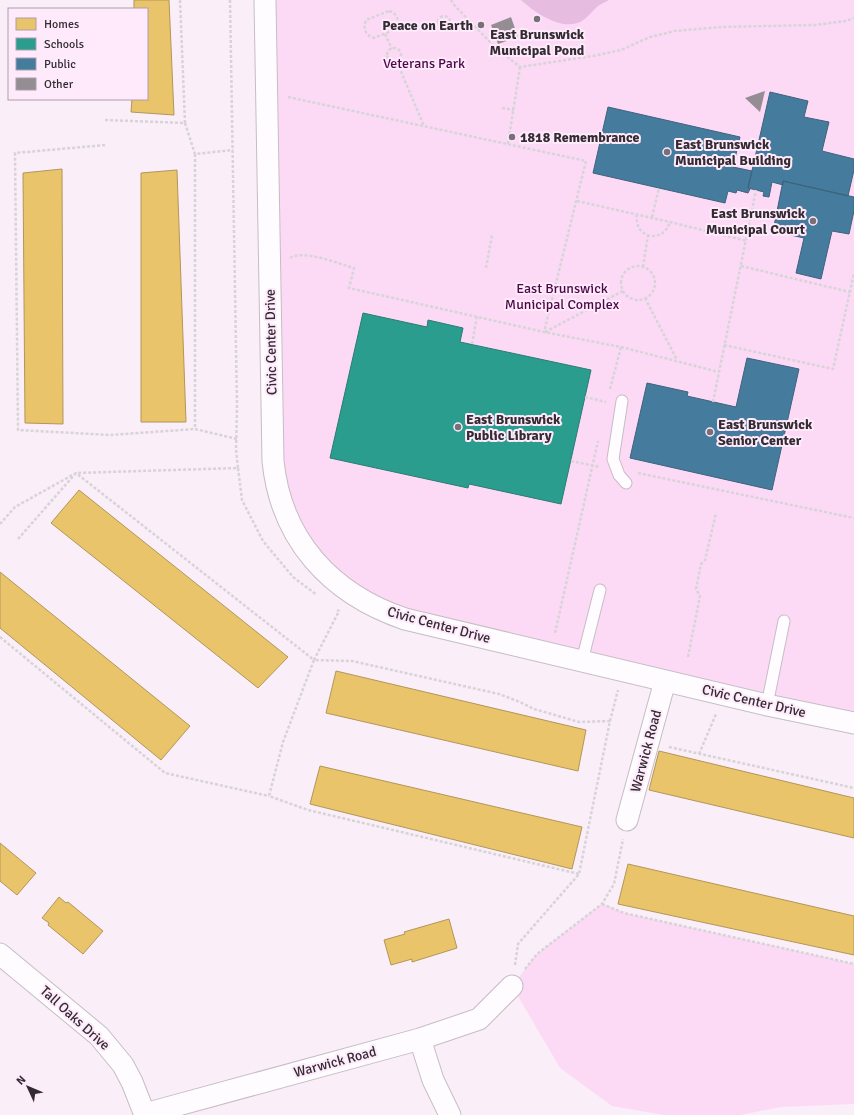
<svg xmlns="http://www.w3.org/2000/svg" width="854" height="1115" font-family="Signika,sans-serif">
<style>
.green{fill:#fcdaf6}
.water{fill:#e7bce1}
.homes{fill:#e9c46a;stroke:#b29659}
.schools{fill:#2a9d8f;stroke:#2c7b73}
.public{fill:#457b9d;stroke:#3f637d}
.building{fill:#958d94}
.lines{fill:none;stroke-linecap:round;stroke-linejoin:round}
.service-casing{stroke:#c6bdc4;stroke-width:13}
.minor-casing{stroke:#c6bdc4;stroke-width:23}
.path{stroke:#d7d4d7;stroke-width:2.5;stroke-dasharray:3 2;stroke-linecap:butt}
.service{stroke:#fefcfe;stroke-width:11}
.minor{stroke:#fefcfe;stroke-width:21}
.poi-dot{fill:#786f77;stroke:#feeafb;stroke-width:1.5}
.labels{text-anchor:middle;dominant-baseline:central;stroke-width:4;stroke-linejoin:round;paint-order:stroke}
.poi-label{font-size:14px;font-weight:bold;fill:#322b31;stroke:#feeafb;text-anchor:start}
.park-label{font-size:14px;fill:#4b0747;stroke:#feeafb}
.street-label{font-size:14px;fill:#322b31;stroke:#feeafb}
</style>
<rect width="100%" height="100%" fill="#faeef8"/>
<!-- green -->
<path class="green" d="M265 0H854V723L354 596 284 509Z
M602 904 624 913 854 964V1104L781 1107 740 1115H664L612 1106 560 1068 512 986 537 954Z"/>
<!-- water -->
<path class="water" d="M521 0H609C605 2 601 4 598 6 592 11 588 17 582 21 563 32 535 13 521 0Z"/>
<!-- homes -->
<path class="homes" d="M134 0H169L174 115 131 112 132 99H147V9H134Z
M62 169 63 424 25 423 23 173Z
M177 170 186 422H141V173Z
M79 490 288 657 258 688 51 523Z
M0 572 190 726 161 760 0 628Z
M336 671 586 730 578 771 326 713Z
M659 751 854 798V838L649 790Z
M320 766 582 827 572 869 310 804Z
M0 843 36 873 17 895 0 881Z
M628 864 854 916V955L618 904Z
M59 897 66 903 68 902 103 931 83 954 48 925 49 923 42 918Z
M449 919 457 948 412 962V959L391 965 384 940 405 934 404 932Z"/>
<!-- schools -->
<path class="schools" d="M363 313 427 327 428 320 463 328 460 342 591 370 561 504 469 484 468 488 330 458Z"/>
<!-- public -->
<path class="public" d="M770 92 808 101 804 117 829 122 822 151 854 159V170L848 196 783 181V185L772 182 769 197 763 196 764 192 748 188Z
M608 107 740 137 733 167 752 171 748 188 750 189 748 193 737 190 736 193 728 191 725 203 593 173Z
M783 181 854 197V211L849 234 832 231 821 279 796 273 804 238 773 231Z
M747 358 799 369 772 490 630 458 647 383 688 392 687 396 736 407Z"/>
<!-- building -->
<path class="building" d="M511 17 518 37 498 44 491 25Z
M765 91 760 112 745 98Z"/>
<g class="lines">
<!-- service casing -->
<g class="service-casing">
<path id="service" d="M622 401 613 459 619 475 626 483
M582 661 600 590
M767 705 784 621"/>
</g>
<!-- minor casing -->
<g class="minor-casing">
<path id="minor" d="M265 0 273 461C281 540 331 594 405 619L767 705 854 723
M627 820 665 681
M0 954 99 1036 123 1065 132 1082 145 1115
M420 1039 433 1080 450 1115
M145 1114 420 1039 479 1019 512 986"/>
</g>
<!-- path -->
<path class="path" d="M230 0 237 406 236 450 238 468
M451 0 455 6 494 46 520 67 593 56 621 50 650 37 675 31 722 27 815 25 845 21 854 18
M389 11C398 14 400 21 396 29L374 38C365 35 363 29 366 20Z
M438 22a6 6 0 1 1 12 0a6 6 0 1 1-12 0Z
M385 34 392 49
M387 55a7 7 0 1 1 14 0a7 7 0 1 1-14 0Z
M397 62 424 126
M288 97 586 161 544 332
M502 108 514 110
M105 120 185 123 180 0
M185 123 195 154 233 150
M508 144 520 67
M105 145 15 153 18 430 110 435 195 429
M195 154V429L237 439
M577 201 670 222 747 241
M637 214C633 238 663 245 670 222
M652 217 659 188
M290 258C304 249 339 264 354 268L349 288 544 332 621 347 719 372
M741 266 850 292
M621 283a17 17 0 1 1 34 0a17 17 0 1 1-34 0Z
M643 267 648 235
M486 268 492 235
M645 298 677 360
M545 332 623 291
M472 344 477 316
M724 345 833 369 854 273
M610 389 621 347
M585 397 606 402
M713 402 756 190
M571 461 600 467
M638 473 854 518
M0 524 15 507 76 473 314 660 339 611 337 610
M18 539 76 473 238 468 242 500 263 541 293 577 317 595
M555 633 598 441
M0 637 165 773 269 796
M688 657 700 596 696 589 701 564 705 560 716 513
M610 721 618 690
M669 747 854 788
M699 754 716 714
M602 904 624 913 854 964
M515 965 518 944 579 874 610 721 579 722 534 709 520 702 499 694 352 661 314 660 283 742 269 796 308 810 579 874
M525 969 537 954 602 904 614 884 623 839"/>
<!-- service -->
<use href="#service" class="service"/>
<!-- minor -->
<use href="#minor" class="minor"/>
</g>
<!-- markers -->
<g class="poi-dot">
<circle cx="537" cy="19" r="4"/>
<circle cx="481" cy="25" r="4"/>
<circle cx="512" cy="137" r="4"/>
<circle cx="667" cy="152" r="4"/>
<circle cx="813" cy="221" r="4"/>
<circle cx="458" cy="427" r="4"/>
<circle cx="710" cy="432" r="4"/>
</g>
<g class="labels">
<!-- poi labels -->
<g class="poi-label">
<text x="473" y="25" text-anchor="end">Peace on Earth</text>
<text x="537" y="34" text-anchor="middle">East Brunswick<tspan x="537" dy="16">Municipal Pond</tspan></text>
<text x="520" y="137">1818 Remembrance</text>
<text x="675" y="144">East Brunswick<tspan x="675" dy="16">Municipal Building</tspan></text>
<text x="805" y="213" text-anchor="end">East Brunswick<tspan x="805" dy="16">Municipal Court</tspan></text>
<text x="466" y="419">East Brunswick<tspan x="466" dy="16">Public Library</tspan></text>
<text x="718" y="424">East Brunswick<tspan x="718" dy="16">Senior Center</tspan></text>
</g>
<!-- park labels -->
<g class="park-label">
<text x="424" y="63">Veterans Park</text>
<text x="562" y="288">East Brunswick<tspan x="562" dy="16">Municipal Complex</tspan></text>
</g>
<!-- street labels -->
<g class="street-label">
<text transform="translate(271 342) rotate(-91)">Civic Center Drive</text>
<text transform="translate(439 625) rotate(15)">Civic Center Drive</text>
<text transform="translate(754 701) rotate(13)">Civic Center Drive</text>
<text transform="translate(646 751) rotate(-75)">Warwick Road</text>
<text transform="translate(75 1018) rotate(42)">Tall Oaks Drive</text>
<text transform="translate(335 1062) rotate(-15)">Warwick Road</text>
</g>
</g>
<!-- legend -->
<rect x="8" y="8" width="140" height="92" fill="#feeafb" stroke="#ac9eaa"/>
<rect x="16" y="18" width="20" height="12" fill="#e9c46a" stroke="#ac9eaa"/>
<text x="44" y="28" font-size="12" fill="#322b31">Homes</text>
<rect x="16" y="38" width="20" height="12" fill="#2a9d8f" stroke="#ac9eaa"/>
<text x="44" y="48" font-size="12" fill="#322b31">Schools</text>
<rect x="16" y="58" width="20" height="12" fill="#457b9d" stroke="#ac9eaa"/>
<text x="44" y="68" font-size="12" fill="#322b31">Public</text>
<rect x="16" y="78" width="20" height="12" fill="#958d94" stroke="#ac9eaa"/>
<text x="44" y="88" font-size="12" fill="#322b31">Other</text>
<!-- north arrow -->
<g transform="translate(28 1087) rotate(314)" stroke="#feeafb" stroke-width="3" paint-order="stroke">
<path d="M0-3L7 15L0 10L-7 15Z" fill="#322b31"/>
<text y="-6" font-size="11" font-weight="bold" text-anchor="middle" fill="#322b31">N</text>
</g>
</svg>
